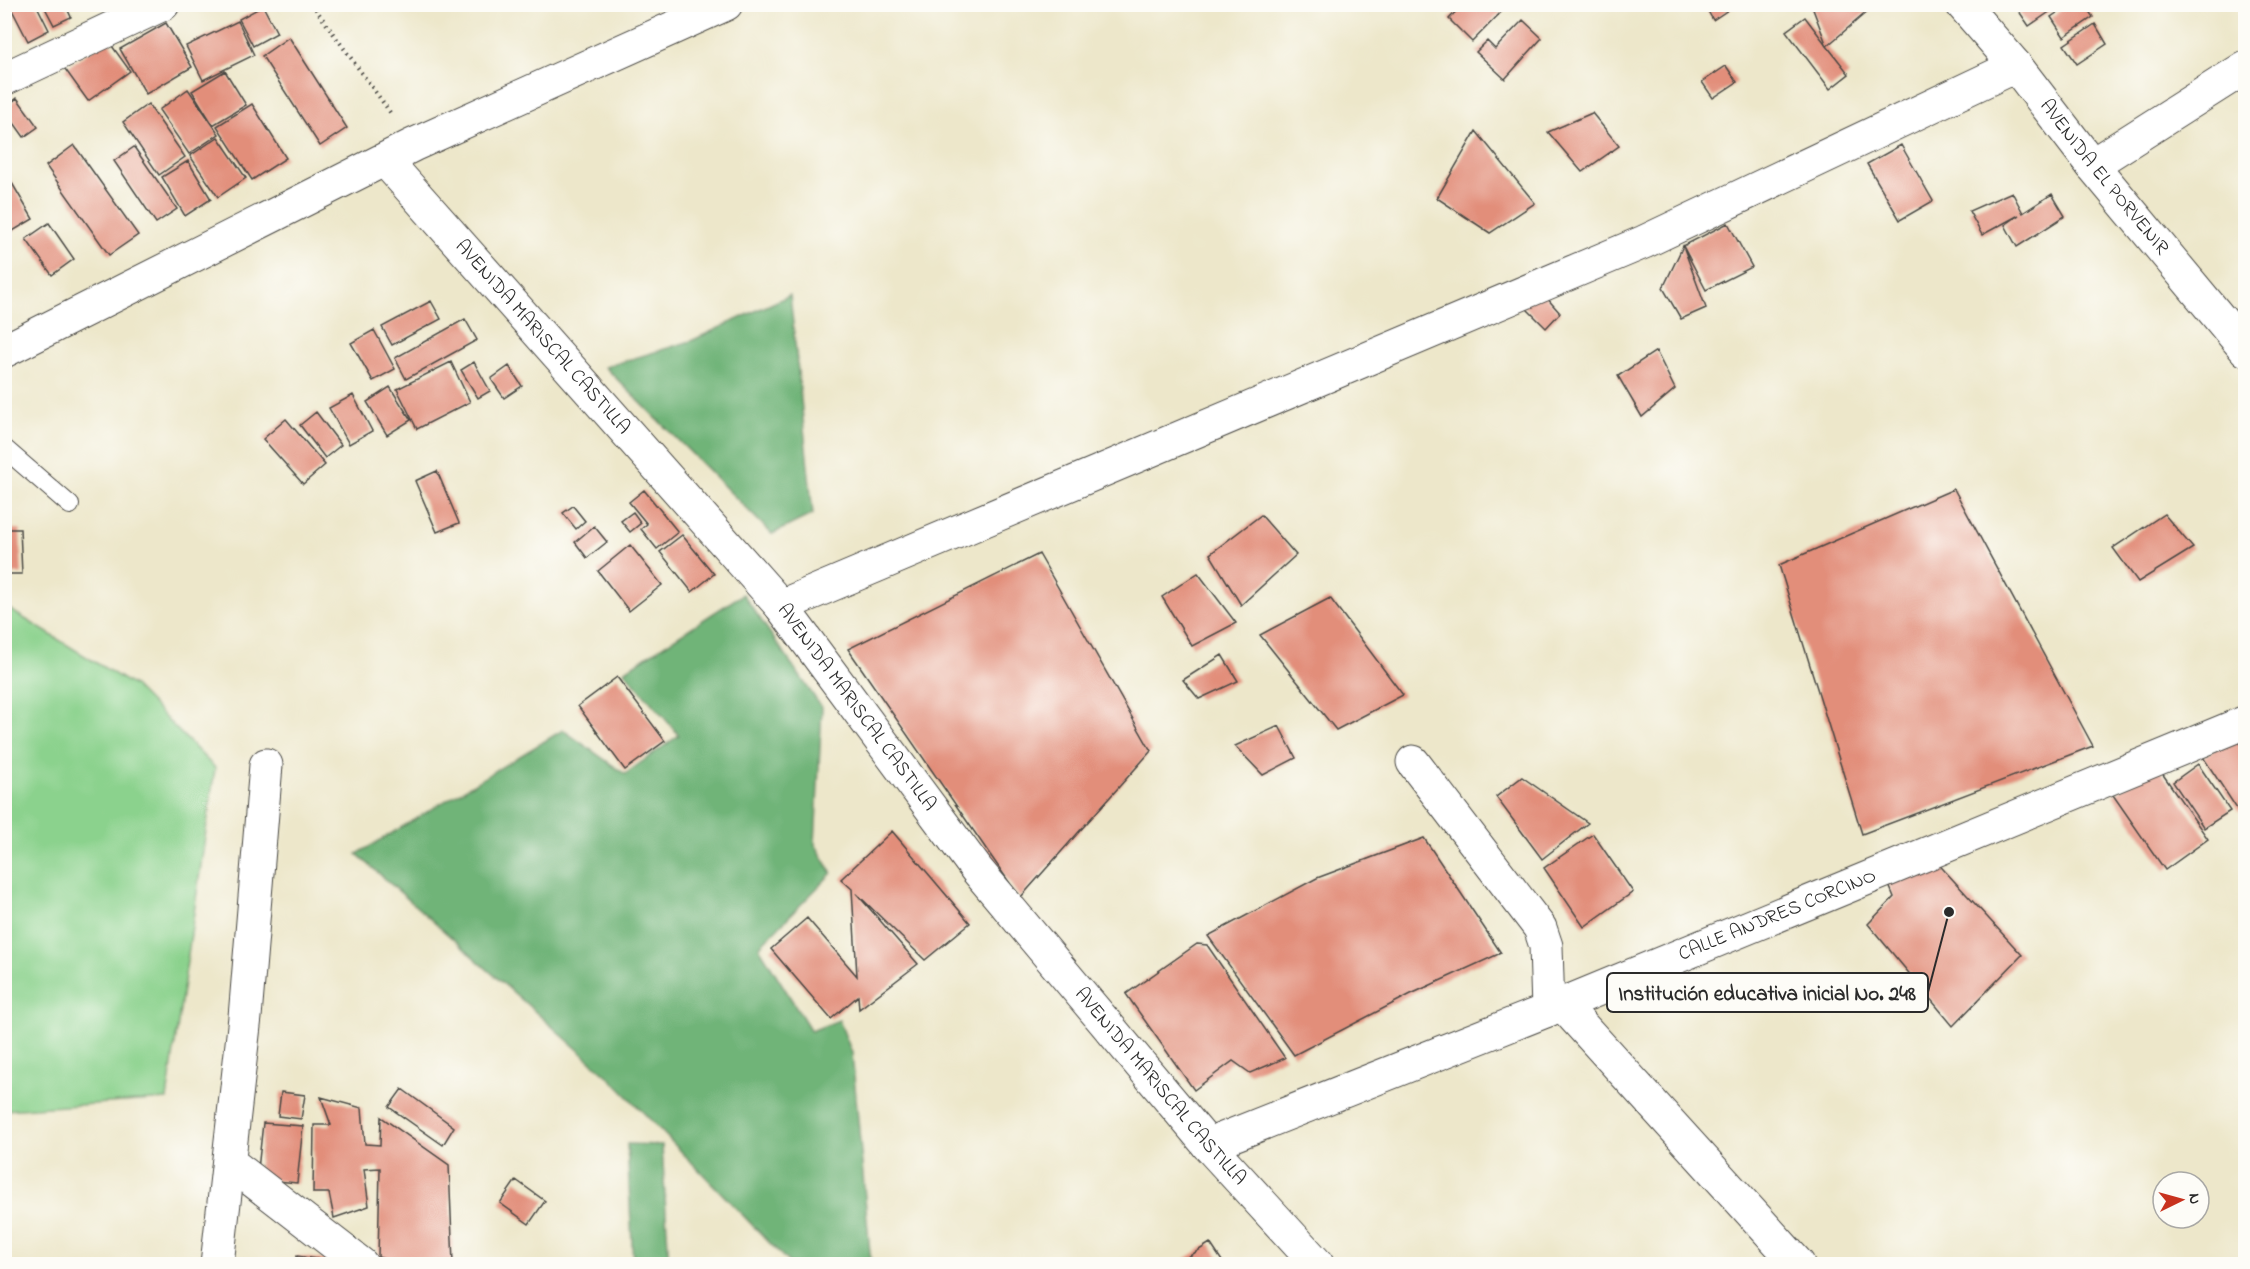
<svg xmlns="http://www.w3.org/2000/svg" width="2250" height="1269" font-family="'Indie Flower',sans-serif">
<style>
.green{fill:#8bd28d;stroke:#5b7e5c;stroke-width:1.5}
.forest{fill:#70b478;stroke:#4e7052;stroke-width:1.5}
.building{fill:#e28e7a}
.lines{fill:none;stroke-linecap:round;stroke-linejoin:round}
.lane-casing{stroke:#484743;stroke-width:20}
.street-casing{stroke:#484743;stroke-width:35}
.path{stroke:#484743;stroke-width:4;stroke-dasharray:1.5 4.5;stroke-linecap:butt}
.lane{stroke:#fff;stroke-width:18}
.street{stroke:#fff;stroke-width:33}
.labels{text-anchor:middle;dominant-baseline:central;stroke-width:5;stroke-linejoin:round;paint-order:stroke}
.street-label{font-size:20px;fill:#2b2b2b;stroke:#fdfcf7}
.leader{fill:none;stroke:#2b2b2b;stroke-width:2}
.callout-dot{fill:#2b2b2b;stroke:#fdfcf7;stroke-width:2}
.callout{fill:#fdfcf7;stroke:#2b2b2b;stroke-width:2}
.callout-label{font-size:21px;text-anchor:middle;font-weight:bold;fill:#2b2b2b}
</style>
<rect width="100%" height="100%" fill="#fdfcf7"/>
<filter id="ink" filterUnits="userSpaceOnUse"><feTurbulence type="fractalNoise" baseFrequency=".0167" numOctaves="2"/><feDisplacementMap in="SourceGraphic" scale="12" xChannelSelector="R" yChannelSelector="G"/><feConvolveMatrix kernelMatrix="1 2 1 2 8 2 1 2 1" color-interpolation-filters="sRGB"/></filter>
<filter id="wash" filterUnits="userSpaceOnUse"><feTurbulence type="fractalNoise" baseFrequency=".008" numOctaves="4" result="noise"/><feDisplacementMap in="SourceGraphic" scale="24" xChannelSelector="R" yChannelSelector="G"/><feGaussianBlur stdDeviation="1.35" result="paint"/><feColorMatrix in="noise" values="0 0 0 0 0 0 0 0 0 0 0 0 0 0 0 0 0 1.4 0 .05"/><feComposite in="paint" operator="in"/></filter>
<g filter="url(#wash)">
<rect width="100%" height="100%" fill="#ede7ca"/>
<!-- green -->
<path class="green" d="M4 606 134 686 215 768 167 1099 5 1110Z"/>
<!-- forest -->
<path class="forest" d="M790 295 813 514 772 534 605 367 691 341Z
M743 594 822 708 815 844 832 873 759 947 811 1031 839 1020 852 1053 871 1264H790L609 1077 357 854 563 730 625 774 679 735 624 671Z
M627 1144 662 1145 669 1264H633Z"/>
<g id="blocks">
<!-- building -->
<path class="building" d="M12 4H36L49 30 28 41 10 6Z
M43 4H65L71 17 54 25Z
M1463 4H1509L1472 42 1449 19Z
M1704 4H1737L1713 20Z
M1811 4H1876L1827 46 1849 74 1830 89 1786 31 1805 17 1827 46Z
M2014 4H2061L2029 26Z
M2070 4H2084L2093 17 2064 37 2051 17Z
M263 6 277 33 253 46 239 19Z
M1523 20 1542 38 1505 79 1476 52 1487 41 1495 49Z
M238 21 254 55 203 80 186 46Z
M166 23 192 67 146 94 120 49Z
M2095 24 2107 44 2077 64 2064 45Z
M289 37 347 128 320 146 262 56Z
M107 39 130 71 88 101 65 69Z
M1726 66 1737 82 1713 98 1702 82Z
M225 71 246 105 213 125 192 91Z
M188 89 219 134 189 154 159 110Z
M17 98 38 127 24 137 4 109Z
M148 104 185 157 159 175 123 122Z
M252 104 286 158 252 180 217 126Z
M1592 113 1619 146 1582 172 1548 132Z
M1476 131 1535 203 1490 233 1437 198Z
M218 137 246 178 218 197 190 156Z
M74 145 138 235 109 255 46 166Z
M1901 145 1933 201 1900 220 1867 164Z
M134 147 177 209 156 223 114 161Z
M188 161 211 199 185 216 162 177Z
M9 178 33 219 6 235 4 232V180Z
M2012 192 2023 213 2052 194 2065 216 2017 247 2005 225 2019 215 1982 235 1969 211Z
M49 223 74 259 52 275 26 239Z
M1728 223 1752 267 1706 290 1683 246Z
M1683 246 1706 308 1681 319 1663 288Z
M1538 288 1560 313 1546 328 1522 304Z
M431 301 441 319 392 345 382 327Z
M465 319 477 340 406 379 395 358Z
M374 330 395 369 373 381 351 343Z
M1656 351 1675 389 1642 417 1618 376Z
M451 362 470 402 417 429 397 389Z
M474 362 490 391 478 398 461 370Z
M509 366 522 386 504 398 491 379Z
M390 387 411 420 387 435 367 402Z
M353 395 372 431 349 444 329 408Z
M316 412 341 445 325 458 300 425Z
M286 419 325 465 303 484 263 439Z
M437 471 459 523 437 532 415 481Z
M1954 489 2093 746 1862 834 1779 565Z
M644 490 678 532 657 549 641 529 647 524 629 502Z
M573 506 585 521 576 529 563 513Z
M633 512 641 523 630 532 621 521Z
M2164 514 2193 548 2138 582 2113 548Z
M1261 515 1296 555 1241 605 1210 554Z
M594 526 607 542 587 558 575 542Z
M4 529H20L22 574H4Z
M682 535 714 574 692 592 660 552Z
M630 545 662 585 629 611 598 571Z
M1039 554 1151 751 1020 898 848 649Z
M1198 573 1236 623 1192 646 1162 597Z
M1330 598 1403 695 1336 730 1260 635Z
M1222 655 1238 681 1199 699 1183 680Z
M617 677 665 741 625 770 578 706Z
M1279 726 1296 758 1263 775 1235 746Z
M2235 736 2246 750V807L2239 812 2203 757Z
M2198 764 2230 811 2204 828 2173 782Z
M2157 766 2208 839 2165 870 2113 795Z
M1522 777 1588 823 1542 859 1496 797Z
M892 831 970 923 925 960 856 893 918 964 859 1009 858 996 831 1019 771 949 807 918 857 976 852 889 841 879Z
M1593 834 1633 892 1584 927 1544 868Z
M1424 838 1501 953 1411 994 1294 1055 1208 936 1317 878Z
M1932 857 2022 955 1953 1026 1868 924 1894 897 1884 873Z
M1197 944 1207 945 1285 1058 1250 1073 1233 1061 1194 1090 1126 994Z
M402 1089 454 1127 443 1145 389 1107Z
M281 1092 305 1095 301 1119 278 1116Z
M321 1097 362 1108 365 1144 380 1145 381 1117 449 1165 453 1264H400L378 1257 380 1168 364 1169 369 1206 334 1218 329 1193H313L314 1125H331Z
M263 1123 303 1126 297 1183 257 1179Z
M516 1180 545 1201 529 1224 500 1203Z
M1210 1243 1224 1264H1177Z
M297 1256 339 1262 338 1264H295Z"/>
</g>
</g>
<g filter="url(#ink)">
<use href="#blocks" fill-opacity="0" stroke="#484743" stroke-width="1.5"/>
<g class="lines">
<!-- lane casing -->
<g class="lane-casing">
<path id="lane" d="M4 448 70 505"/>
</g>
<!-- street casing -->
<g class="street-casing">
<g id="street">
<path id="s1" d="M1962 4 2016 66 2092 165 2246 350"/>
<path d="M4 79 163 4"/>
<path id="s2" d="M385 160 781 606 977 870 1208 1145 1317 1264"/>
<path d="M2092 165 2246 67"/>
<path d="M4 351 413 145 726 4"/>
<path d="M781 606 1644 242 2016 66"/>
<path d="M1413 762 1540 928 1546 946 1548 1010"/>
<path d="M1562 1004 1798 1264"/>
<path id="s3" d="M1208 1145 1548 1010 2246 722"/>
<path d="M229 1162 361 1264"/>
<path d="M217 1264 245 1017 266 765"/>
</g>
</g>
<!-- path -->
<path class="path" d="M312 4 392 115"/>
<!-- lane -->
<use href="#lane" class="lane"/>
<!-- street -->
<use href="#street" class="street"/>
</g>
</g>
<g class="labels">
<!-- street labels -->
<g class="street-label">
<text stroke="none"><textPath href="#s1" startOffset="224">AVENIDA EL PORVENIR</textPath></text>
<text stroke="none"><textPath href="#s2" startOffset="237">AVENIDA MARISCAL CASTILLA</textPath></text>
<text stroke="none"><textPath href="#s2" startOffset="723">AVENIDA MARISCAL CASTILLA</textPath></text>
<text stroke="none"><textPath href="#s3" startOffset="614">CALLE ANDRES CORCINO</textPath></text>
<text stroke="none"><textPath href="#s2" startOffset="1209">AVENIDA MARISCAL CASTILLA</textPath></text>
</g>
</g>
<!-- callouts -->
<path class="leader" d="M1949 912L1928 992"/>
<circle class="callout-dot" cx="1949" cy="912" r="6"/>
<rect class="callout" x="1607" y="973" width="321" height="39" rx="6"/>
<g class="callout-label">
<text x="1767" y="1000">Institución educativa inicial No. 248</text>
</g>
<!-- margin -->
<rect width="2250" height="1269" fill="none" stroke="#fdfcf7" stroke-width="24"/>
<!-- north arrow -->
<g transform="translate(2181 1200) rotate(85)"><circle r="28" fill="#fdfcf7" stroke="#a9a8a5" stroke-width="1.5"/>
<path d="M0-4.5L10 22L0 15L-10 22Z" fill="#c8321e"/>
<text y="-9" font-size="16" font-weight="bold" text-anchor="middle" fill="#2b2b2b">N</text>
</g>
</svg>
